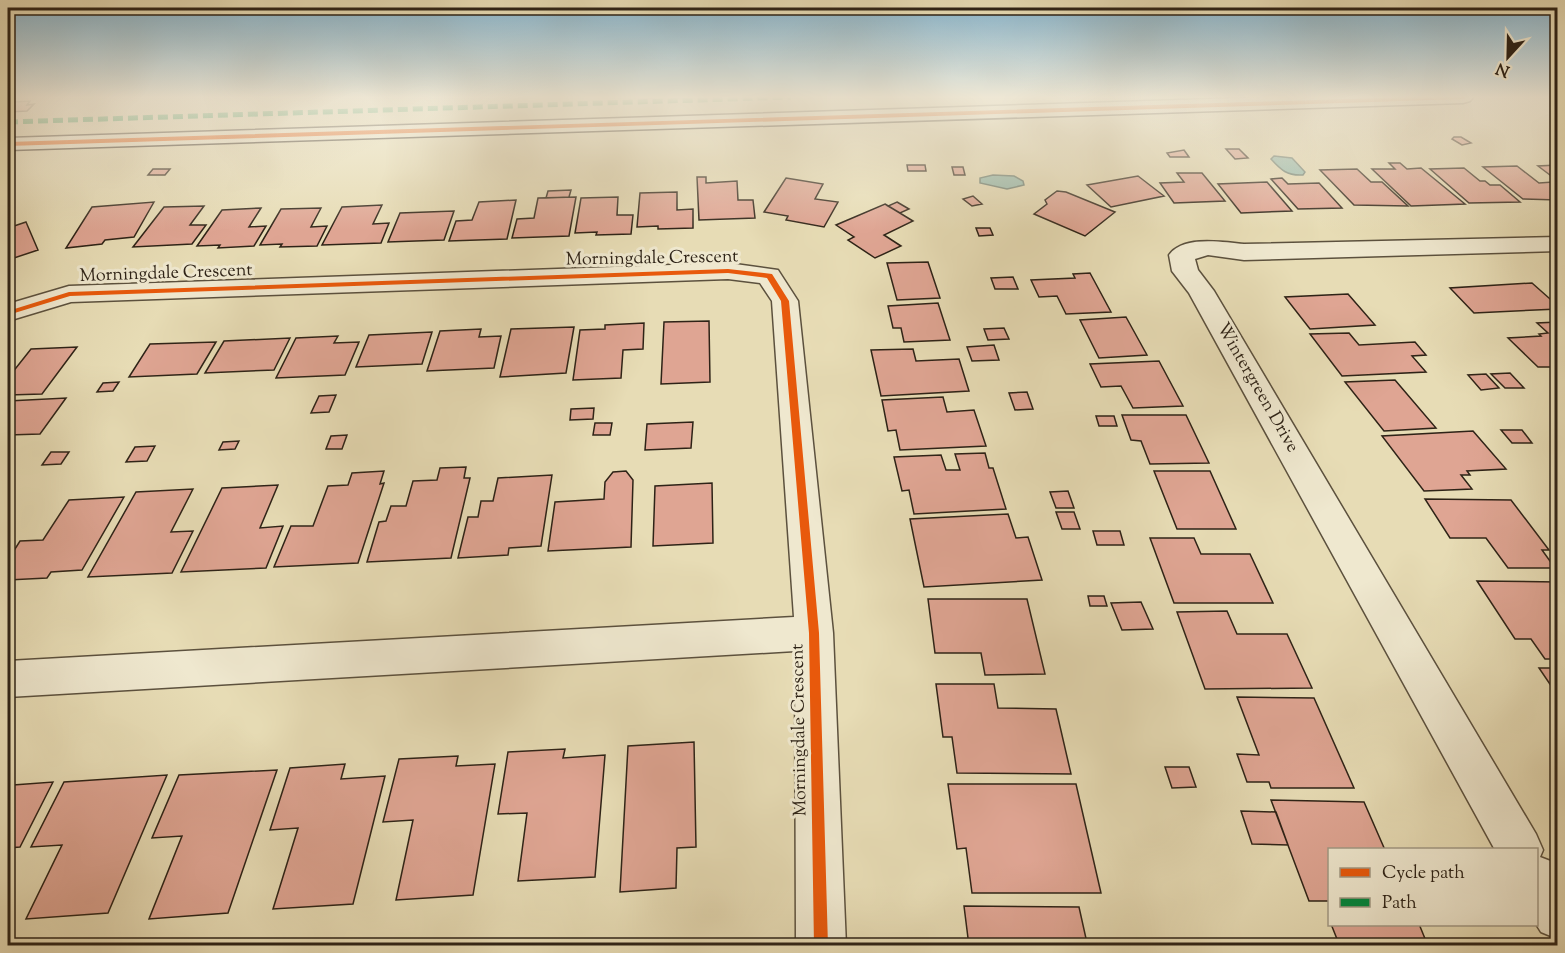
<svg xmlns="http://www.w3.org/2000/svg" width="1565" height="953" font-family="'Sorts Mill Goudy',serif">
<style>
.water{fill:#97bcae;stroke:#6d7f72;stroke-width:1.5}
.building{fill:#dfa593;stroke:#2e2317;stroke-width:1.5}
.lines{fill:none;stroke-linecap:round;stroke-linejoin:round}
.street-casing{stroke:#5c513e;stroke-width:3}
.secondary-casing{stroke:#2e2317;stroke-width:3}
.street{fill:#efe8cf;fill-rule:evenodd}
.secondary{fill:#efe8cf;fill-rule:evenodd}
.quiet{stroke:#00873e;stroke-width:5;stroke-dasharray:10 5;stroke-linecap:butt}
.cycleway-casing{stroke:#efe8cf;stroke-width:4}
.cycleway{fill:#e8590c;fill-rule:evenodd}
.labels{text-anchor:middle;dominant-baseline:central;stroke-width:6;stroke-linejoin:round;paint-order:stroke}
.street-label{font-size:18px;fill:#2e2317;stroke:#efe8cf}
</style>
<rect width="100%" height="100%" fill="#e7dcb5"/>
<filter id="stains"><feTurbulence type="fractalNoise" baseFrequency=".00333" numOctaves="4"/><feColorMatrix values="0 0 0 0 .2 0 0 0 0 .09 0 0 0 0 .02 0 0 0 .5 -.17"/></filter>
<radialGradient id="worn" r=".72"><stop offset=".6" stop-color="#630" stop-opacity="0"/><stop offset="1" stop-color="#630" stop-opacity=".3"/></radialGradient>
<!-- water -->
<path class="water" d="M1274 156 1292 158 1305 172 1303 175C1287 176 1281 170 1271 159Z
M993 175 1014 176 1023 181 1024 185 1007 189 980 183V178Z"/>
<!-- building -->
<path class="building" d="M30 101 27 105 34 104 27 111 8 112V105L13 102Z
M1454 137H1461L1471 143 1462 145 1452 139Z
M1226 149H1239L1248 158 1235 159Z
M1184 150 1189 157H1170L1167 153Z
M1389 163H1400L1407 169 1421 168 1465 204 1411 206 1372 169H1395Z
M907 165H925L926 171H908Z
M1558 165V181L1538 166Z
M1517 166 1539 183 1553 182 1558 186V200L1523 199 1483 167Z
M952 167H963L965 175H954Z
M1464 168 1480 181H1485L1490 185H1500L1520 202 1469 203 1430 169Z
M153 169H170L165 175H148Z
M1357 169 1371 182H1382L1408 206 1354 205 1320 170Z
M1177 173H1202L1225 201 1174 203 1160 183 1184 182Z
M1138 176 1164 196 1111 207 1087 185Z
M697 177H706V183L737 181 738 200H753L755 218 699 220Z
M786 178 823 184 815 199 838 202 824 227 786 220 788 216 764 212Z
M1282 178 1288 184 1319 183 1342 208 1298 209 1271 179Z
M1267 182 1292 211 1241 213 1218 184Z
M571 190 569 197 546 198 548 191Z
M1057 191 1066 192 1115 212 1085 236 1034 214 1047 204 1045 200Z
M677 192V210L693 209V228L658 229V226L637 227 640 193Z
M973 196 982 204 972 206 963 199Z
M576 197 569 236 512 238 517 219 534 218 538 198Z
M618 197 617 215H633L631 234 596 235 597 232 575 233 581 198Z
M516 200 507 239 449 241 456 221 472 220 479 202Z
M154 202 134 237 105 240 102 244 66 248 92 207Z
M897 202 909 209 900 213 888 206Z
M885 204 913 221 884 235 901 246 875 258 848 240 854 237 836 225Z
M382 205 373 224 389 223 381 243 322 245 342 207Z
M204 206 190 225H206L192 244 133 247 164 207Z
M261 208 249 227 266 226 254 246 218 248 220 245 197 246 222 210Z
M321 208 311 227 327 226 317 246 280 247 282 244 260 245 281 209Z
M454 211 444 240 388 242 400 213Z
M26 222 38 250 8 260V228Z
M976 228H990L993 235 979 236Z
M928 262 940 298 897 300 887 263Z
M1090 273 1111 312 1066 314 1057 296 1039 297 1031 280 1075 278 1073 274Z
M1013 277 1018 289H995L991 278Z
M1532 283 1558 306V309L1474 313 1450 288Z
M1348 294 1375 325 1310 329 1285 297Z
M938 303 950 340 904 342 901 328H893L888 306Z
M1126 317 1147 355 1099 358 1080 320Z
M709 321 710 382 661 384 664 322Z
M1558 322V367H1538L1508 338 1541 336 1539 334 1548 333 1537 323Z
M644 323 643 349 623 350 621 378 573 380 580 330 605 329V325Z
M574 327 566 373 500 377 511 329Z
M1004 328 1009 339 988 340 984 329Z
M481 329 479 337 501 336 494 368 427 371 440 331Z
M432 332 422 364 356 367 369 335Z
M1349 333 1359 345 1415 342 1426 355 1412 356 1426 372 1342 376 1310 334Z
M338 336 334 343 359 342 345 375 276 378 296 338Z
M290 338 274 370 205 373 224 341Z
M216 342 197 374 129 377 150 344Z
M994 345 999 360 972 361 967 347Z
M77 347 42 394 8 395V378L31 349Z
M913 349 916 361 959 359 969 391 881 396 871 350Z
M1159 361 1183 406 1133 408 1121 386 1101 387 1090 364Z
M1510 373 1524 388H1505L1491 374Z
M1486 374 1499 388 1481 390 1468 375Z
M1395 380 1436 428 1384 431 1345 382Z
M119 382 113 391 97 392 103 383Z
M1027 392 1033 409 1015 410 1009 393Z
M336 395 329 412 311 413 319 396Z
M943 397 947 412 974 410 986 446 900 450 896 430 888 431 882 400Z
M66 398 40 434 8 435V401Z
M594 408 593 419 570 420 571 409Z
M1122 415H1186L1209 463 1150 464 1141 441 1131 440Z
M1096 416H1114L1117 426H1099Z
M693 422 691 448 645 450 647 424Z
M595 423H612L610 435H593Z
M1501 430H1522L1532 443H1512Z
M1473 431 1506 469 1467 471 1470 475H1461L1472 489 1424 491 1382 436Z
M347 435 342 449H326L331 436Z
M239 441 235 449 219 450 223 442Z
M155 446 147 461 126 462 135 447Z
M51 452H69L61 464 42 465Z
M985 453 989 468H993L1006 509 914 514 909 490 902 491 894 457 941 455 946 470H960L955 454Z
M466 467 464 478H470L451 558 367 562 379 522 386 521 391 506H406L413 481 437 480 440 468Z
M384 471 380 484 384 483 358 563 274 567 291 526H313L328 486 348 485 352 473Z
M626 471 633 480 631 547 548 551 555 502 604 499 605 482 613 472Z
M1154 471H1210L1236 529H1177Z
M552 475 541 546 509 548 508 555 458 558 468 517H478L481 501H493L498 478Z
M712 483 713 543 653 546 655 486Z
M278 485 260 528 283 526 266 568 181 572 222 488Z
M193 489 171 532 193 531 172 573 88 577 136 492Z
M1068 491 1074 508H1056L1050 492Z
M124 497 82 570 51 572 47 578 8 580V560L20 541 43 540 69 500Z
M1425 499 1511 500 1549 550H1542L1555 568H1508L1486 538H1450Z
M1056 512H1074L1080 529H1062Z
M1008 514 1016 538 1028 537 1042 580 924 587 910 519Z
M1093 531H1120L1124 545H1097Z
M1150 538H1194L1201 554H1250L1273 603H1174Z
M1477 581 1558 582V659H1545L1531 639H1515Z
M1088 596H1104L1107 606H1090Z
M928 599H1027L1045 674 985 675 981 653H935Z
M1141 602 1153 629 1122 630 1111 603Z
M1227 611 1237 634H1287L1312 688 1205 689 1177 612Z
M1539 668H1558V696Z
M936 684H994L998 708 1056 709 1071 774 957 773 952 737H943Z
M1237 697 1314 698 1354 788H1271L1269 782H1247L1237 754 1259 755Z
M694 742 696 847 677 848 676 888 620 892 628 746Z
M565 749 563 758 605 755 595 877 518 881 527 813 498 814 508 752Z
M458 756 456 766 495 764 473 895 396 900 413 820 383 822 399 759Z
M345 764 341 779 385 776 353 904 273 909 298 828 270 830 290 768Z
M1165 767H1189L1196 787 1172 788Z
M277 770 228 913 149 919 182 836 152 838 179 775Z
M167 775 108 913 26 919 62 845 31 847 64 782Z
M53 782 20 847 8 848V789L13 785Z
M948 784H1076L1101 893H972L966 848 957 849Z
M1271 800 1364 802 1385 850H1330V901H1309Z
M1241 811 1276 812 1288 845 1252 844Z
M964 906 1079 907 1087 943 1113 942 1114 946H969Z
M1331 924H1419L1428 946 1339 944Z"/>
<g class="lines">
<!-- street casing -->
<g class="street-casing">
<path id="street" d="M1558 237V251L1244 260 1208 255 1195 259 1198 270 1214 291 1536 834 1543 850 1540 857 1553 862 1558 870V939L1541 932 1536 924V850H1495L1189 293 1172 271 1169 255C1183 235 1223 242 1244 244Z
M728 263 778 270 798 301 833 633 846 946H796L795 651 8 697V661L794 617 772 301 760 283 728 279 71 302 8 321V304L69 286Z"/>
</g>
<!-- secondary casing -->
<g class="secondary-casing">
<path id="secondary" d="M1271 97H1473L1470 101 1463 103 8 150V138Z"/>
</g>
<!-- street -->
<use href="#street" class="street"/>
<!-- secondary -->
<use href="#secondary" class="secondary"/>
<!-- quiet -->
<path class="quiet" d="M8 122 791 97"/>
<!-- cycleway casing -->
<g class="cycleway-casing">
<path id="cycleway" d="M1406 97H1466L1463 99 8 146V142Z
M728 269 772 274 789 301 819 633 828 946H814L809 633 781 301 767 278 728 273 70 296 8 315V311L69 292Z"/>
</g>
<!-- cycleway -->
<use href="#cycleway" class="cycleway"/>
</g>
<!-- sky -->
<linearGradient id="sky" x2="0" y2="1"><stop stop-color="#87b7d1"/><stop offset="0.42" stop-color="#f4efde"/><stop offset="1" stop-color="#f4efde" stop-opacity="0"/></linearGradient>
<rect width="1565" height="231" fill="url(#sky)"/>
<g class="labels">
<!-- street labels -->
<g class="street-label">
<text transform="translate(652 259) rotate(-1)">Morningdale Crescent</text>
<text transform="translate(166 274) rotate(-2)">Morningdale Crescent</text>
<text transform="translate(1257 388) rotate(60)">Wintergreen Drive</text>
<text transform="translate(800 730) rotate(-91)">Morningdale Crescent</text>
</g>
</g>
<!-- margin -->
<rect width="1565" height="953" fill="none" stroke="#e7dcb5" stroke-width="30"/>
<rect x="9" y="9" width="1547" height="935" fill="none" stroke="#2e2317" stroke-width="3"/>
<rect x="15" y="15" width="1535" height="923" fill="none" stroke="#2e2317" stroke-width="1.5"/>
<!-- legend -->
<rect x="1328" y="848" width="210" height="78" fill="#efe8cf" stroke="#a29985" stroke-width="1.5"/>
<rect x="1340" y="868" width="30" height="9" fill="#e8590c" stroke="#a29985" stroke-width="1.5"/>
<text x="1382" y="878" font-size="18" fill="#2e2317">Cycle path</text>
<rect x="1340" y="898" width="30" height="9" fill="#00873e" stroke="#a29985" stroke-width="1.5"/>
<text x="1382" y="908" font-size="18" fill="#2e2317">Path</text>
<!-- north arrow -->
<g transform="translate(1508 57) rotate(202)" stroke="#efe8cf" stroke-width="4.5" paint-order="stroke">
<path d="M0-4.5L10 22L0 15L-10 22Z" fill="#2e2317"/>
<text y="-9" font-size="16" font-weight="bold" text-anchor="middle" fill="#2e2317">N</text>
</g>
<rect width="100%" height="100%" filter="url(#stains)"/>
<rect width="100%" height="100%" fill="url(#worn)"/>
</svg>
